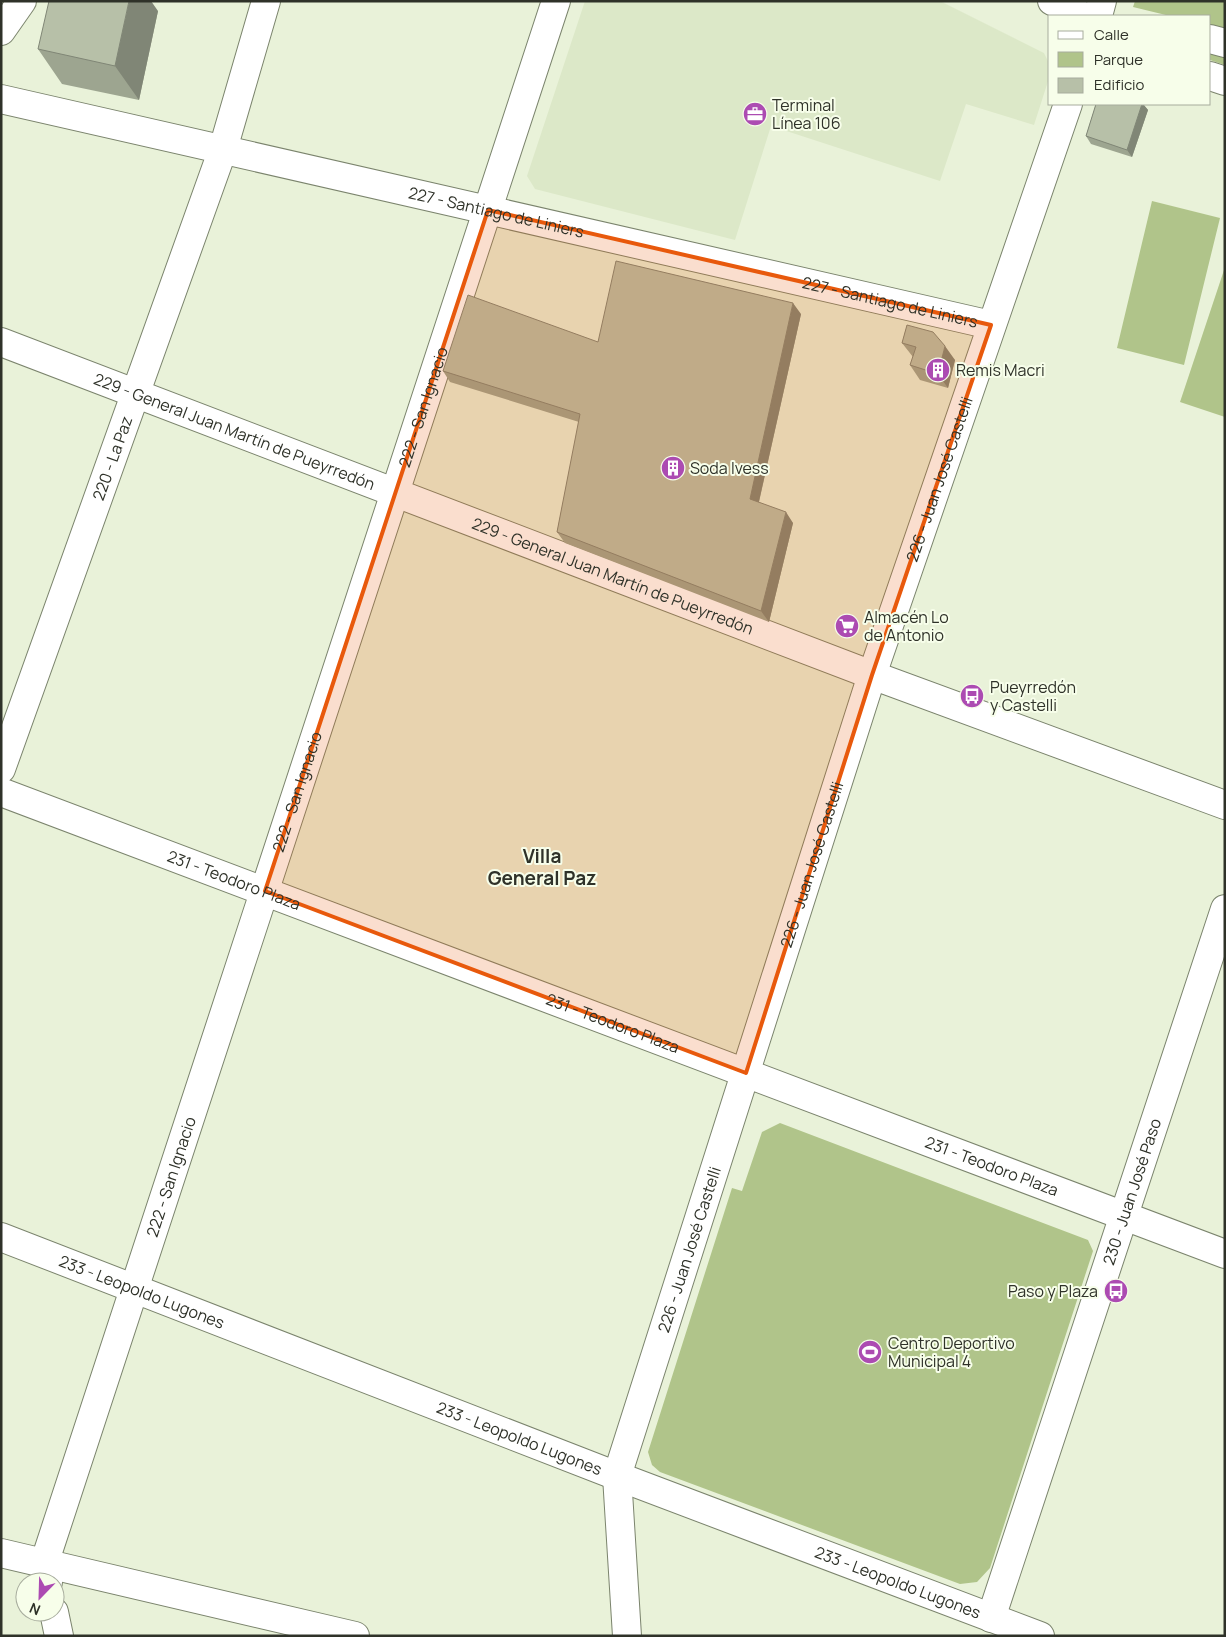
<svg xmlns="http://www.w3.org/2000/svg" width="1226" height="1637" font-family="Manrope,sans-serif">
<style>
.built{fill:#dce8c8}
.green{fill:#b0c48a}
.lines{fill:none;stroke-linecap:round;stroke-linejoin:round}
.minor-casing{stroke:#7b846d;stroke-width:30}
.major-casing{stroke:#7b846d;stroke-width:30}
.highway-casing{stroke:#7b846d;stroke-width:30}
.minor{stroke:#fff;stroke-width:28}
.major{stroke:#fff;stroke-width:28}
.highway{stroke:#fff;stroke-width:28}
.wall{fill:#9da590}
.shaded-wall{fill:#808676}
.building{fill:#b7c0a8;stroke:#808676}
.marked{fill:#e8590c;fill-opacity:0.2;stroke:#e8590c;stroke-width:4;stroke-linejoin:round}
.labels{text-anchor:middle;dominant-baseline:central;stroke-width:4;stroke-linejoin:round;paint-order:stroke}
.poi-label{font-size:16px;fill:#2f3229;stroke:#f7feea;text-anchor:start}
.street-label{font-size:16px;fill:#2f3229;stroke:#f7feea}
.quarter-label{font-size:19px;font-weight:bold;fill:#2f3229;stroke:#f7feea}
</style>
<rect width="100%" height="100%" fill="#e9f2d9"/>
<!-- built -->
<path class="built" d="M585 1H940L1044 53 1050 65V75L1034 125 966 104 940 181 771 126 735 240 535 189 527 176Z"/>
<!-- green -->
<path class="green" d="M1135 1H1225V30L1210 26V16H1170L1133 7Z
M1210 49 1225 53V65L1210 60Z
M1152 201 1220 218 1184 365 1117 348Z
M1225 267V417L1180 402Z
M780 1123 1088 1240 1093 1251 990 1568 977 1582 960 1584 660 1472 652 1465 648 1452 732 1188 742 1191 762 1132Z"/>
<g class="lines">
<!-- minor casing -->
<g class="minor-casing">
<g id="minor">
<path d="M1098 16 1102 1"/>
<path d="M1 31 22 1"/>
<path id="s1" d="M1 99 991 325"/>
<path id="s2" d="M1 342 872 675 1225 805"/>
<path id="s3" d="M1 769 223 149 266 1"/>
<path id="s4" d="M1 792 1225 1254"/>
<path id="s5" d="M1 1237 617 1476 1040 1636"/>
<path d="M1 1553 355 1636"/>
<path id="s6" d="M48 1582 44 1564 556 1"/>
<path d="M54 1612 59 1636"/>
<path id="s7" d="M991 1618 1225 909"/>
<path id="s8" d="M627 1636 617 1476 872 675 1068 104"/>
</g>
</g>
<!-- major casing -->
<g class="major-casing">
<path id="major" d="M1052 1 1083 16
M1210 76 1225 81"/>
</g>
<!-- highway casing -->
<g class="highway-casing">
<path id="highway" d="M1210 39 1225 43"/>
</g>
<!-- minor -->
<use href="#minor" class="minor"/>
<!-- major -->
<use href="#major" class="major"/>
<!-- highway -->
<use href="#highway" class="highway"/>
</g>
<!-- wall -->
<path class="wall" d="M158 11 139 100 62 84 38 49Z
M1096 104H1143L1148 110 1132 157 1091 144 1086 136Z
M801 314 759 502 793 523 769 622 565 543 557 532 579 422 450 382 443 371 598 342Z
M907 325 955 360 948 388 920 380 910 365 913 357 902 343Z"/>
<!-- shaded-wall -->
<path class="shaded-wall" d="M129 1H151L158 11 139 100 115 66Z
M1142 104H1143L1148 110 1132 157 1127 150Z
M793 303 801 314 757 510 750 499Z
M945 346 955 360 948 388 938 374Z
M786 512 793 523 769 622 761 611Z"/>
<!-- building -->
<path class="building" d="M49 1H129L115 66 38 49Z
M1096 104H1142L1127 150 1086 136Z
M616 261 793 303 750 499 786 512 761 611 557 532 580 414 443 371 468 295 598 342Z
M907 325 933 332 945 346 938 374 910 365 916 347 902 343Z"/>
<!-- marked area -->
<path class="marked" d="M488 210 991 325 872 675 746 1073 265 891Z"/>
<!-- icons -->
<defs>
<g id="office-disc" transform="scale(1.25)"><circle r="9.5" fill="#ac4bb2" stroke="#f7feea"/><path d="M-6-3h4V-5.5h4V-3h4V5H-6ZM-1-4.5V-3h2v-1.5ZM-6 0V1H6V0Z" fill="#fff"/></g>
<g id="building-disc" transform="scale(1.25)"><circle r="9.5" fill="#ac4bb2" stroke="#f7feea"/><path d="M-4-6H4V6H1V3H-1V6H-4ZM-2.5-4.3h1.7v1.8h-1.7ZM.8-4.3h1.7v1.8H.8ZM-2.5-1h1.7V.8h-1.7ZM.8-1h1.7V.8H.8Z" fill="#fff"/></g>
<g id="supermarket-disc" transform="scale(1.25)"><circle r="9.5" fill="#ac4bb2" stroke="#f7feea"/><path d="M-6-5.5h2.5l.6 2H6L4.5 2H-2.5L-4.4-4H-6ZM-1.5 3.2a1.3 1.3 0 1 0 .1 0ZM3 3.2a1.3 1.3 0 1 0 .1 0Z" fill="#fff"/></g>
<g id="bus-disc" transform="scale(1.25)"><circle r="9.5" fill="#ac4bb2" stroke="#f7feea"/><path d="M-5-6H5V4H4V6H2V4H-2V6H-4V4H-5ZM-3.5-4V0h7V-4ZM-3.5 1.2v1.5H-2V1.2ZM2 1.2v1.5H3.5V1.2Z" fill="#fff"/></g>
<g id="stadium-disc" transform="scale(1.25)"><circle r="9.5" fill="#ac4bb2" stroke="#f7feea"/><path d="M0-5a6.5 5 0 1 0 0 10a6.5 5 0 1 0 0-10ZM-3.5-1.8h7v3.6h-7Z" fill="#fff"/></g>
</defs>
<g fill-rule="evenodd">
<use href="#office-disc" x="755" y="114"/>
<use href="#building-disc" x="938" y="370"/>
<use href="#building-disc" x="673" y="468"/>
<use href="#supermarket-disc" x="847" y="626"/>
<use href="#bus-disc" x="972" y="696"/>
<use href="#bus-disc" x="1116" y="1291"/>
<use href="#stadium-disc" x="870" y="1352"/>
</g>
<g class="labels">
<!-- poi labels -->
<g class="poi-label">
<text x="772" y="105">Terminal<tspan x="772" dy="18">Línea 106</tspan></text>
<text x="956" y="370">Remis Macri</text>
<text x="690" y="468">Soda Ivess</text>
<text x="864" y="617">Almacén Lo<tspan x="864" dy="18">de Antonio</tspan></text>
<text x="990" y="687">Pueyrredón<tspan x="990" dy="18">y Castelli</tspan></text>
<text x="1098" y="1291" text-anchor="end">Paso y Plaza</text>
<text x="888" y="1343">Centro Deportivo<tspan x="888" dy="18">Municipal 4</tspan></text>
</g>
<!-- street labels -->
<g class="street-label">
<text stroke="none"><textPath href="#s1" startOffset="508">227 - Santiago de Liniers</textPath></text>
<text stroke="none"><textPath href="#s1" startOffset="912">227 - Santiago de Liniers</textPath></text>
<text stroke="none"><textPath href="#s6" startOffset="1236">222 - San Ignacio</textPath></text>
<text stroke="none"><textPath href="#s2" startOffset="250">229 - General Juan Martín de Pueyrredón</textPath></text>
<text stroke="none"><textPath href="#s3" startOffset="330">220 - La Paz</textPath></text>
<text stroke="none"><textPath href="#s8" startOffset="1208">226 - Juan José Castelli</textPath></text>
<text stroke="none"><textPath href="#s2" startOffset="655">229 - General Juan Martín de Pueyrredón</textPath></text>
<text stroke="none"><textPath href="#s6" startOffset="831">222 - San Ignacio</textPath></text>
<text stroke="none"><textPath href="#s8" startOffset="802">226 - Juan José Castelli</textPath></text>
<text stroke="none"><textPath href="#s4" startOffset="249">231 - Teodoro Plaza</textPath></text>
<text stroke="none"><textPath href="#s4" startOffset="654">231 - Teodoro Plaza</textPath></text>
<text stroke="none"><textPath href="#s4" startOffset="1059">231 - Teodoro Plaza</textPath></text>
<text stroke="none"><textPath href="#s6" startOffset="426">222 - San Ignacio</textPath></text>
<text stroke="none"><textPath href="#s7" startOffset="449">230 - Juan José Paso</textPath></text>
<text stroke="none"><textPath href="#s8" startOffset="398">226 - Juan José Castelli</textPath></text>
<text stroke="none"><textPath href="#s5" startOffset="151">233 - Leopoldo Lugones</textPath></text>
<text stroke="none"><textPath href="#s5" startOffset="556">233 - Leopoldo Lugones</textPath></text>
<text stroke="none"><textPath href="#s5" startOffset="961">233 - Leopoldo Lugones</textPath></text>
</g>
<!-- quarter labels -->
<g class="quarter-label">
<text x="542" y="856">Villa<tspan x="542" dy="22">General Paz</tspan></text>
</g>
</g>
<!-- border -->
<rect width="1226" height="1637" fill="none" stroke="#2f3229" stroke-width="5"/>
<!-- legend -->
<rect x="1048" y="15" width="162" height="90" fill="#f7feea" stroke="#a7ac9d"/>
<rect x="1058" y="31" width="25" height="8" fill="#ffffff" stroke="#a7ac9d"/>
<text x="1094" y="40" font-size="15" fill="#2f3229">Calle</text>
<rect x="1058" y="52" width="25" height="15" fill="#b0c48a" stroke="#a7ac9d"/>
<text x="1094" y="65" font-size="15" fill="#2f3229">Parque</text>
<rect x="1058" y="78" width="25" height="15" fill="#b7c0a8" stroke="#a7ac9d"/>
<text x="1094" y="90" font-size="15" fill="#2f3229">Edificio</text>
<!-- north arrow -->
<g transform="translate(40 1597) rotate(203)"><circle r="24" fill="#f7feea" stroke="#a7ac9d"/>
<path d="M0-4L9 19L0 12L-9 19Z" fill="#ac4bb2"/>
<text y="-8" font-size="14" font-weight="bold" text-anchor="middle" fill="#2f3229">N</text>
</g>
</svg>
